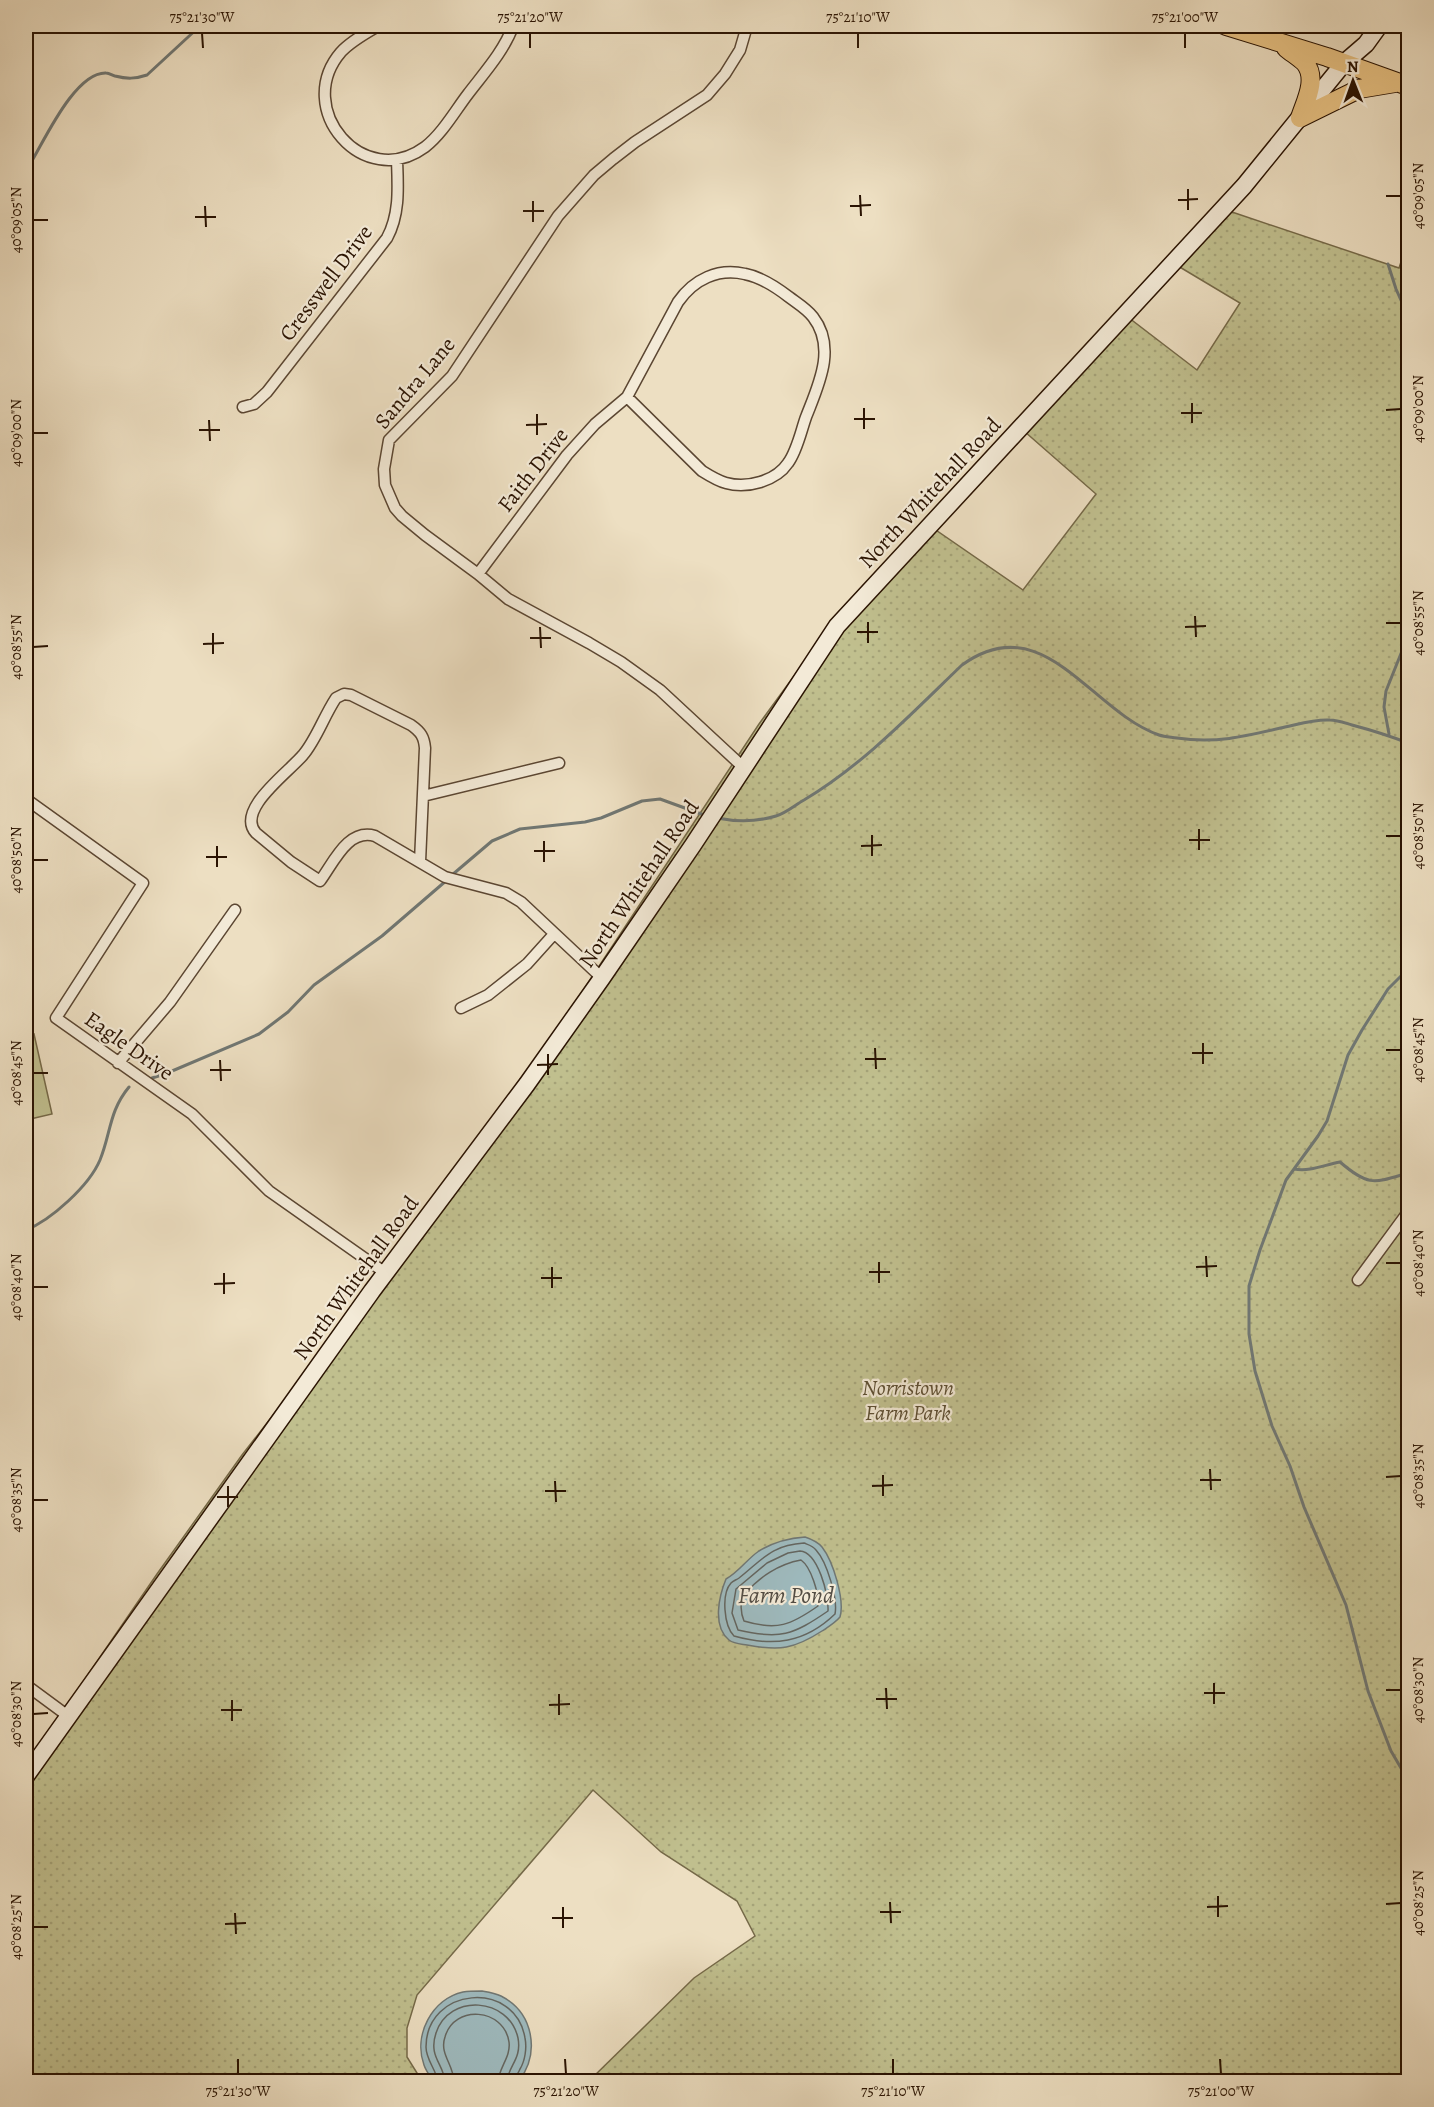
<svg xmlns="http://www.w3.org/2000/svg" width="1434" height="2107" font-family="Alegreya,serif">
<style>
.park{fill:url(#park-dots);stroke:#756948;stroke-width:1.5}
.garden{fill:#c0bf8e;stroke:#756948;stroke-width:1.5}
.water{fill:#9ebabe;stroke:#707773;stroke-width:1.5}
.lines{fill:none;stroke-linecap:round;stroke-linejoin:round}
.shore{stroke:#646660;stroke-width:1.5}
.stream{stroke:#707773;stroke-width:3}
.minor-casing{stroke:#5b4632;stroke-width:13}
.secondary-casing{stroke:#2a1302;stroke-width:19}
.primary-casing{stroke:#2a1302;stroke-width:20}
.minor{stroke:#f3ead7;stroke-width:10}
.secondary{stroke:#f3ead7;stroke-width:16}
.primary{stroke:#e6c081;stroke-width:18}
.ticks{fill:none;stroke:#2a1302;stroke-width:2}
.labels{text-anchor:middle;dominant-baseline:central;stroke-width:4.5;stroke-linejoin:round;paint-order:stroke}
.street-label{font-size:22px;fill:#2a1302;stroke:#f3ead7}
.park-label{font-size:22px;font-style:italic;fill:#5e4f33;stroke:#f3ead7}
.water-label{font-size:24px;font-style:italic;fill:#534d44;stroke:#f3ead7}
.neatline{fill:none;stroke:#2a1302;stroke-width:2}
.ticks-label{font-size:15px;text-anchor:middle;fill:#2a1302}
</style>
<defs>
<pattern id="park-dots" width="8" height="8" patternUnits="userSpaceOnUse" patternTransform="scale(1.5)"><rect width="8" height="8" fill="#c0bf8e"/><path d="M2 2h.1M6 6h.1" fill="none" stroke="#a5a379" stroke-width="1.8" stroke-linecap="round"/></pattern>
</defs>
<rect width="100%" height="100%" fill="#eddfc2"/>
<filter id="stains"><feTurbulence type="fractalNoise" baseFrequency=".00333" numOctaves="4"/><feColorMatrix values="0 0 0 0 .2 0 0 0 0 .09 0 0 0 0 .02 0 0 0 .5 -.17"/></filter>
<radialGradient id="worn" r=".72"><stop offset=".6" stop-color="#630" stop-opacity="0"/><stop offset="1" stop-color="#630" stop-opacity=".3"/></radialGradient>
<!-- park -->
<path class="park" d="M1229 211 1399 268 1408 241V2081H589L694 1978 755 1936 737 1901 661 1852 593 1790 417 1995 407 2028V2057L422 2081 26 2082V1765L157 1574 242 1455 359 1305 479 1140 582 992 759 724 821 639 927 524 1023 590 1096 494 1016 424 1129 318 1197 370 1240 303 1173 263Z"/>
<!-- garden -->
<path class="garden" d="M34 1034 52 1114 26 1120V1036Z"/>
<!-- water -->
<path class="water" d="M805 1537C811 1539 817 1541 822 1547 833 1561 845 1600 840 1617 835 1623 828 1627 822 1631 794 1649 780 1651 747 1645 741 1644 734 1644 729 1640 712 1626 719 1596 726 1579 739 1572 747 1559 759 1551 772 1543 790 1538 805 1537Z
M482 1991C488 1992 495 1993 501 1996 534 2013 540 2053 519 2081H433C430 2076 426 2071 424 2065 413 2035 432 1999 463 1992 469 1991 476 1991 482 1991Z"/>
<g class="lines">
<!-- shore -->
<path class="shore" d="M804 1543C809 1545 813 1546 816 1550 827 1562 838 1599 835 1614 805 1643 773 1647 734 1636 724 1626 721 1594 731 1583 733 1581 736 1580 739 1578 762 1560 771 1545 804 1543Z
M800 1551C818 1552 829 1595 828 1611 793 1635 780 1640 738 1630L732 1613 736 1589 767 1563 788 1553Z
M801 1560C811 1567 819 1593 818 1606 791 1625 777 1631 744 1621 741 1614 739 1601 745 1594 759 1577 779 1564 801 1560Z
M438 2082C436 2069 426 2060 426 2047 426 1987 515 1979 525 2038 527 2048 525 2061 520 2069 518 2074 515 2076 515 2082
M445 2082C444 2064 428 2057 436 2033 449 1993 509 1997 518 2038 522 2059 508 2066 507 2082
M454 2082C454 2065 439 2054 445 2037 454 2004 504 2008 509 2042 511 2057 499 2067 498 2082"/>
<!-- stream -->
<path class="stream" d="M26 165 33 159C46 137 76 72 106 73 109 73 112 75 115 76 127 79 135 79 147 75L200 26
M1388 264 1396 289 1408 316
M1389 734 1384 707 1386 691 1408 636
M717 818C737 822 756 822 776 816 786 813 795 805 804 800 863 765 913 712 962 665 1044 606 1090 711 1159 735 1165 737 1171 737 1177 738 1216 744 1247 736 1285 727 1299 724 1315 719 1330 720 1337 720 1345 723 1352 725 1371 730 1390 736 1408 743
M452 875 492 841 520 829 585 822 601 818 642 801 660 799 704 815
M1408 969 1388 989 1362 1030 1348 1055 1327 1121 1318 1136 1286 1180 1260 1250 1249 1286V1334L1255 1371 1272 1426 1290 1466 1304 1507 1346 1605 1368 1691 1391 1751 1408 1780
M152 1078 165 1074 259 1034 288 1012 314 985 382 936 447 880
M1294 1169C1310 1172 1324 1165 1340 1162 1369 1187 1374 1183 1408 1173
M26 1230C51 1220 89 1186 100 1160 111 1133 109 1111 129 1087"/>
<!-- minor casing -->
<g class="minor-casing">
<path id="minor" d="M378 26C366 33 351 41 341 52 292 109 364 192 425 147 442 134 455 111 468 94 484 73 504 51 513 26
M243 407 254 404 267 392 387 238C400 214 398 187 397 160
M478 574 567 455 595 424 627 397 678 302C694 279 718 268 745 274 761 277 776 287 789 297 797 303 807 309 813 317 837 348 818 386 806 417 801 431 797 451 788 463 776 481 747 489 726 483 718 481 710 476 702 471L627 397
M743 767 660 690 621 662 589 643 508 599 478 574 425 535 402 516 395 508 385 485 384 469 389 440 452 376 558 216 594 175 613 159 635 142 707 95 725 74 740 50 747 26
M423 796 559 763
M26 799 143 883 56 1018 192 1114 269 1191 387 1274
M420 862 425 748C424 737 421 732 411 725L351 695 344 694 336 698C324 716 316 740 303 755 289 772 235 810 256 833L291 862 320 881C334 862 348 828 375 836L445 877 506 893 521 902 602 978
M461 1008 488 995 527 964 554 934
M118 1063 170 1002 235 910
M1358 1280 1408 1212
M26 1685 68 1716"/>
</g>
<!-- secondary casing -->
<g class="secondary-casing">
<path id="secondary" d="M26 1776 372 1291 527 1084 602 978 693 845 837 626 1244 186 1344 63 1366 44 1379 26"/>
</g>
<!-- primary casing -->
<g class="primary-casing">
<path id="primary" d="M1226 26 1327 57 1408 86
M1286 48C1292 53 1300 58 1305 63 1318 79 1305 102 1300 118
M1300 118 1359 89 1395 83"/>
</g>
<!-- minor -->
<use href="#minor" class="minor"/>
<!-- secondary -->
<use href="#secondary" class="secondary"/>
<!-- primary -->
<use href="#primary" class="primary"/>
</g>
<!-- ticks -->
<path class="ticks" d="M202 33 203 48M530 33V48M858 33V48M1185 33V48M1188 189V210M860 195 861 216M1386 196H1401M1178 200 1198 199M533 201V222M205 206 206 227M850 206 871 205M523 211H544M195 217H216M33 220H48M1192 403V423M864 408V429M1386 410 1401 409M1181 413H1202M537 414V435M854 419H875M209 420 210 441M526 425 547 424M199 430H220M33 433H48M1195 616 1196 637M868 622V643M1386 623H1401M540 627 541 648M1185 627 1206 626M857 632H878M213 633V654M530 638H551M203 644 224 643M33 647 48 646M1199 829V850M872 835V856M1386 836H1401M1189 840H1210M544 841V862M217 846V867M861 846 882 845M534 851H555M206 857H227M33 860H48M1203 1043V1064M875 1048 876 1069M1386 1050H1401M1192 1053H1213M548 1054V1075M865 1059H886M220 1060 221 1081M537 1065 558 1064M210 1070H231M33 1073H48M1206 1256 1207 1277M879 1262V1283M1386 1263H1401M552 1267V1288M1196 1267 1217 1266M869 1272H890M224 1273V1294M541 1278H562M214 1284 235 1283M33 1287H48M1210 1469 1211 1490M883 1475V1496M1386 1477 1401 1476M1200 1480H1221M555 1481 556 1502M228 1486V1507M872 1486 893 1485M545 1491H566M217 1497H238M33 1500H48M1214 1683V1704M886 1688 887 1709M1386 1690H1401M1204 1693H1225M559 1694V1715M876 1699H897M232 1700V1721M549 1705 570 1704M221 1710H242M33 1714 48 1713M1218 1896V1917M890 1902 891 1923M1386 1904 1401 1903M563 1907V1928M1207 1907 1228 1906M880 1912H901M235 1913 236 1934M552 1918H573M225 1924 246 1923M33 1927H48M238 2059V2074M565 2059 566 2074M893 2059V2074M1220 2059 1221 2074"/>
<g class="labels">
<!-- street labels -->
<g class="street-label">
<text transform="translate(326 283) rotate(-53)">Cresswell Drive</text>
<text transform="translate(415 383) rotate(-50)">Sandra Lane</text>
<text transform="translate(533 470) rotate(-52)">Faith Drive</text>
<text transform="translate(930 493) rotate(-47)">North Whitehall Road</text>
<text transform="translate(639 884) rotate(-56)">North Whitehall Road</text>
<text transform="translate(129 1046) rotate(35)">Eagle Drive</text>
<text transform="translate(356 1278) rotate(-54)">North Whitehall Road</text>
</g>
<!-- park labels -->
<g class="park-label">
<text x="908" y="1388">Norristown<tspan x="908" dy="25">Farm Park</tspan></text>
</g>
<!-- water labels -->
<g class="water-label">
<text x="786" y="1595">Farm Pond</text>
</g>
</g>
<!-- margin -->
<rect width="1434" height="2107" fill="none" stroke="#eddfc2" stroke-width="66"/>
<!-- north arrow -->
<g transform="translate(1353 81) rotate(359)" stroke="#f3ead7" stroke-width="4.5" paint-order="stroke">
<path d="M0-4.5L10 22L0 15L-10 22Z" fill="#2a1302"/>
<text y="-9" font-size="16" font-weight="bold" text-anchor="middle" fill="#2a1302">N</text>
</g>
<rect x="33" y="33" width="1368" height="2041" class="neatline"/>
<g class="ticks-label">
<text x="202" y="22">75°21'30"W</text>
<text x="530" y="22">75°21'20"W</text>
<text x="858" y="22">75°21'10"W</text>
<text x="1185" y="22">75°21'00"W</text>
<text transform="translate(1418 196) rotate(-90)" y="5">40°09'05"N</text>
<text transform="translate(16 220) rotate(-90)" y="5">40°09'05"N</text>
<text transform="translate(1418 409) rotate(-90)" y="5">40°09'00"N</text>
<text transform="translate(16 433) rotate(-90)" y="5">40°09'00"N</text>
<text transform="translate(1418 623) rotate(-90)" y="5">40°08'55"N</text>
<text transform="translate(16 647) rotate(-90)" y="5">40°08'55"N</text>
<text transform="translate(1418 836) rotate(-90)" y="5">40°08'50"N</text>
<text transform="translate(16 860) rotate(-90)" y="5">40°08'50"N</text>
<text transform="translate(1418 1050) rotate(-90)" y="5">40°08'45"N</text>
<text transform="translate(16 1073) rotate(-90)" y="5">40°08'45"N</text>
<text transform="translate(1418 1263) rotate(-90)" y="5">40°08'40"N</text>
<text transform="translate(16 1287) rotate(-90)" y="5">40°08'40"N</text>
<text transform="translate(1418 1476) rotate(-90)" y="5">40°08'35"N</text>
<text transform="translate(16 1500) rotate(-90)" y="5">40°08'35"N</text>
<text transform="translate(1418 1690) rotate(-90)" y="5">40°08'30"N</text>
<text transform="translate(16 1714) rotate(-90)" y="5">40°08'30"N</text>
<text transform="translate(1418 1903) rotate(-90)" y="5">40°08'25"N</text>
<text transform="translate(16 1927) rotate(-90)" y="5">40°08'25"N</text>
<text x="238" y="2096">75°21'30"W</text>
<text x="566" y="2096">75°21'20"W</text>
<text x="893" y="2096">75°21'10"W</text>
<text x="1221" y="2096">75°21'00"W</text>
</g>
<rect width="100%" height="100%" filter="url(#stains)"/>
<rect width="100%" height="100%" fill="url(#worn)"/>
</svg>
